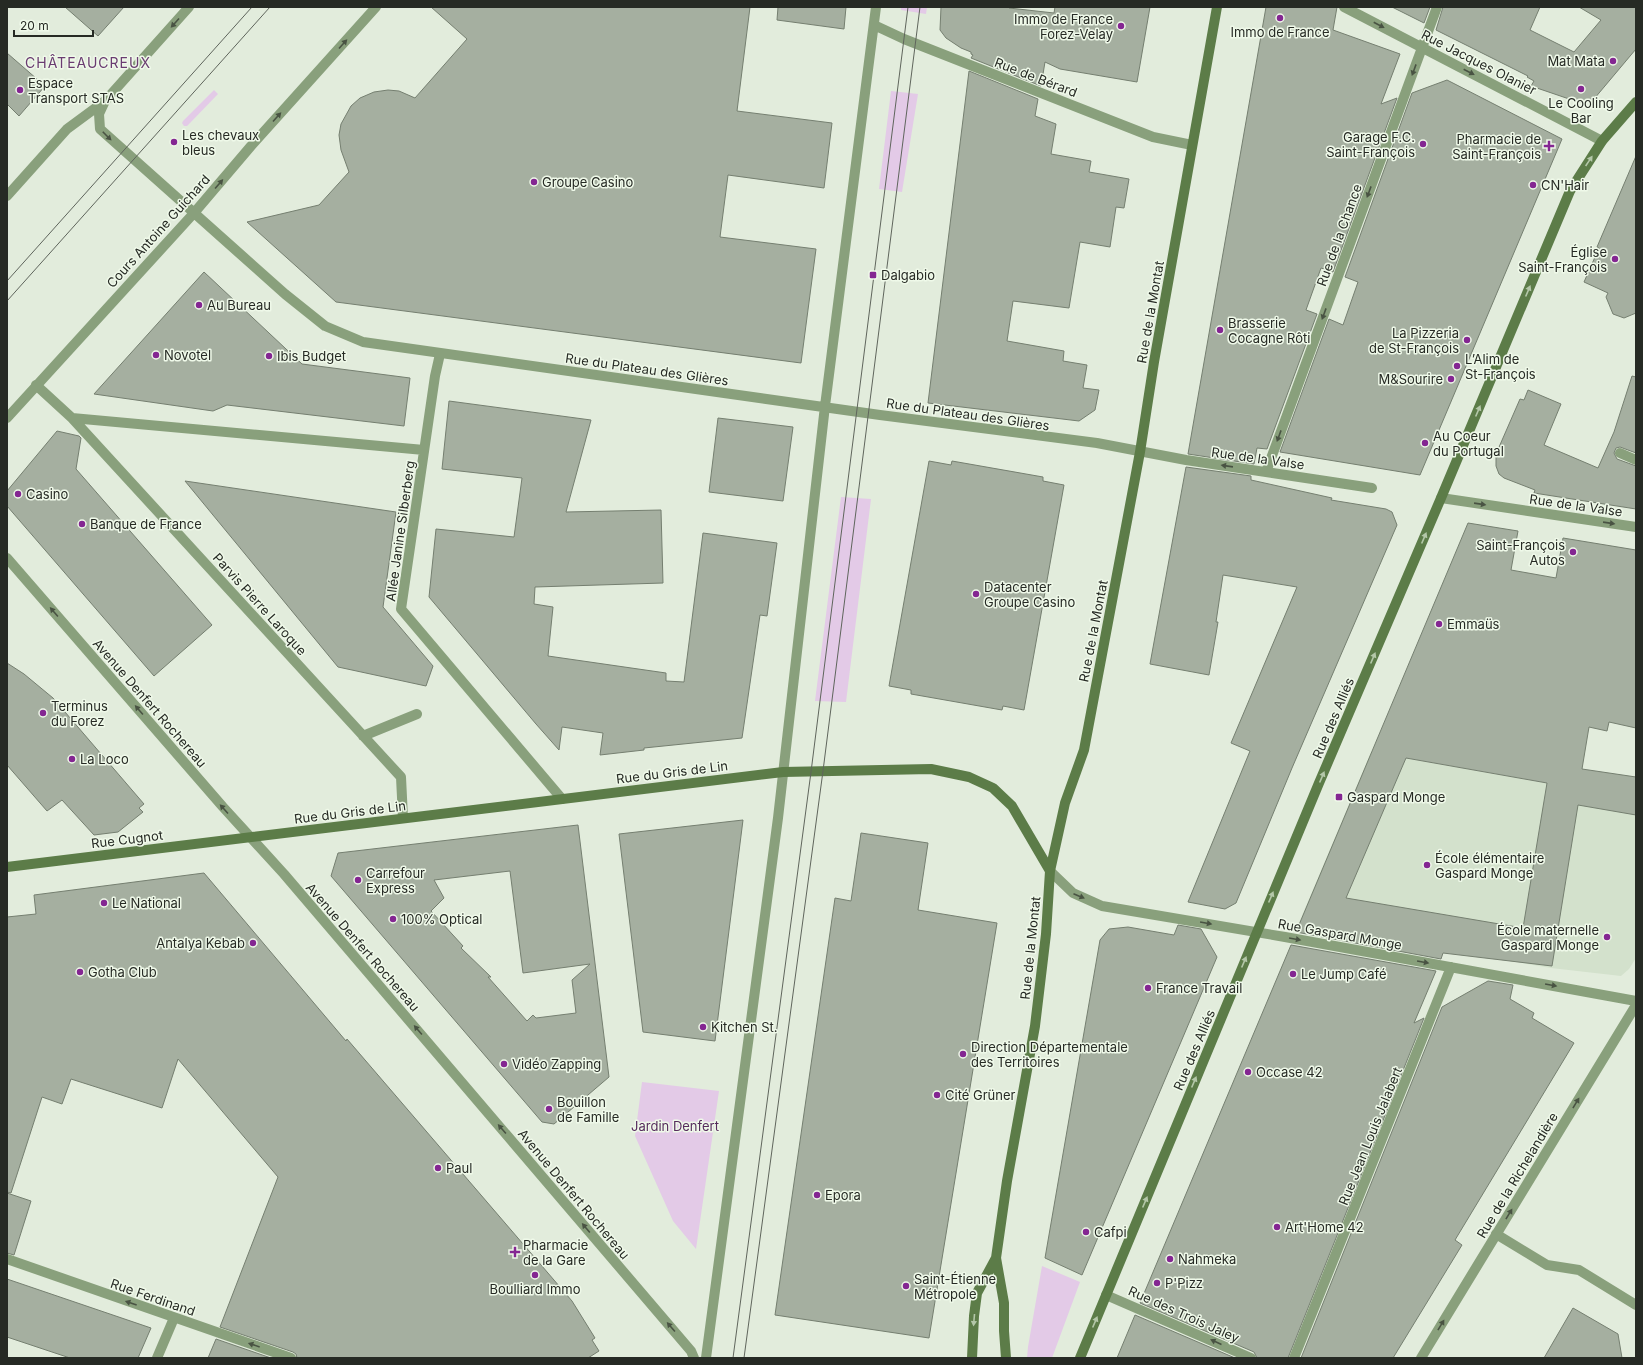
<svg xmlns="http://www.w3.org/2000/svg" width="1643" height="1365" font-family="Inter,sans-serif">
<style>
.built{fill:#d3e1cc}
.green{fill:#e3cae7}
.building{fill:#a5afa0;stroke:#757f70;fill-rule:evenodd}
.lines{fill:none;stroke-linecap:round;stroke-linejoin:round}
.lane{stroke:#89a07c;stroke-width:10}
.street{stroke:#89a07c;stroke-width:10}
.secondary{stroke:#5c7c48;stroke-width:10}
.tram{stroke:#5f655c;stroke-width:1}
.oneway{fill:#495343}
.oneway2{fill:#b4c7a9}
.poi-dot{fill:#842692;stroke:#eff9e9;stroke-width:1.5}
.labels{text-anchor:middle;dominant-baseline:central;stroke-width:3;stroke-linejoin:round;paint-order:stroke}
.poi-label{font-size:13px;fill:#262a24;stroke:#eff9e9;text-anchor:start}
.street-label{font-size:13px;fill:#262a24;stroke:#eff9e9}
.park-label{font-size:13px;fill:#562b5d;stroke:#eff9e9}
.neighbourhood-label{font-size:14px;letter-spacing:1px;fill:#6a3c71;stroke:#eff9e9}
</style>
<rect width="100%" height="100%" fill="#e2ecdc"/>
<!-- built -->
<path class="built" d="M1371 752 1636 799V958L1629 969 1621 976 1551 968 1298 925Z"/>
<!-- green -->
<path class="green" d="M901 7H927L926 14 901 10Z
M214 90 218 94 190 123 187 126H184L182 123 183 121Z
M891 91 918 94 902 192 879 189Z
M841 497 871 499 846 702 815 701Z
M642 1082 719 1091 696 1249 673 1221 635 1136Z
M1042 1266 1080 1282 1052 1358H1027L1028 1347Z"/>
<!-- building -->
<path class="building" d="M65 7H124L98 36Z
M431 7H750L737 111 832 123 824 188 728 175 720 237 816 249 801 363 336 302 247 222 319 205 349 172 341 150 339 135 341 124 351 106 360 98 374 92 388 90 399 91 415 98 467 39Z
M778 7H846L844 29 777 20Z
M941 7H1009V8L1054 13 1055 7H1150L1137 82 1060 69 1045 62 1041 86 971 58 973 55 971 54V52L961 48 946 38 940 30Z
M1266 7H1337L1333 30 1400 54 1381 104 1397 98 1333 272 1321 268 1306 310 1317 314 1267 449 1257 448 1254 464 1188 454Z
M1392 7H1430L1424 23Z
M1443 7H1540L1530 30 1574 52 1601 20 1579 7H1636V49L1594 99 1586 102H1578L1531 86 1534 81 1527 77 1528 76 1436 30Z
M7 53 45 86 19 116 7 104Z
M969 71 1038 99 1035 116 1056 124 1051 154 1091 161 1089 172 1129 179 1124 208 1116 207 1110 247 1080 242 1069 308 1013 301 1007 341 1064 351 1063 361 1087 365 1083 388 1099 390 1095 410 1079 421 928 403Z
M1447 80 1562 139 1420 475 1280 452 1329 319 1343 325 1358 282 1345 277 1412 93Z
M1636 156V313L1624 318 1613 314 1606 297 1608 293 1584 282 1599 248 1597 247Z
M204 272 302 364 410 378 404 426 227 405 213 411 94 394Z
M1632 376 1636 377V453L1620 447 1616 448 1614 453 1617 459 1636 466V509L1534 493 1535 490 1504 478 1499 474 1496 466V454L1520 399 1524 400 1528 390 1561 404 1544 445 1598 468 1614 432Z
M449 401 591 420 566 512 661 510 663 583 535 587 534 604 553 607 548 656 666 673V681L684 682 703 533 777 543 767 616 760 615 742 738 644 748V750L600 755 603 733 562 727 559 750 536 724 429 597 436 529 514 537 522 478 442 469Z
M718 418 793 427 783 501 709 492Z
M57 431 79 436 81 438 76 469 212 625 154 676 7 506V491Z
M929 461 951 465 952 461 1043 477V481L1064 485 1024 710 1003 706 1002 710 911 694V690L889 686Z
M1186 467 1251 476V480L1332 498 1331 500 1386 509 1392 512 1397 525 1292 768 1236 903 1225 909 1188 902 1250 751 1231 743 1297 587 1223 575 1216 622H1218L1209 675 1150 664Z
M185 481 396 512 383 607 433 666 426 686 338 667Z
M1468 523 1518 531 1511 570 1556 578 1563 538 1636 550V728L1609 722 1607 731 1589 727 1582 769 1636 777V815L1578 805 1552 966 1443 953 1441 959 1296 932ZM1406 758 1547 783 1523 928 1346 898Z
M7 663 24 674 53 698 144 804 139 808 143 812 118 832 94 835 62 800 47 811 7 765Z
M743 820 715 1041 643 1032 619 834Z
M578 825 609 1077 554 1124 542 1122 331 876 338 853ZM510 871 523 973 590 964 572 980 576 1013 536 1018 533 1015 527 1021 488 977H491L461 948 463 946 431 911 444 898 434 880Z
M861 833 928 843 918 910 997 923 929 1338 775 1315 835 898 851 901Z
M204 873 346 1041 347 1039 572 1301 595 1338 592 1340 599 1351 588 1358H297L296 1354 293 1352 220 1327 278 1177 178 1059 162 1108 71 1079 62 1104 42 1097 11 1193 7 1192V917L36 914 34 895Z
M1178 925 1201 929 1217 957 1082 1275 1045 1258 1100 940 1109 929 1128 927 1174 935Z
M1291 945 1436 971 1414 1023 1424 1018 1288 1358H1257L1254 1352 1140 1303Z
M1488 981 1513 985 1510 999 1534 1013 1532 1018 1574 1043 1455 1240 1462 1245 1393 1358H1301L1442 1007Z
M7 1193 31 1201 14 1255 7 1253Z
M7 1279 151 1328 138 1358H70L7 1337Z
M1573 1308 1618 1334 1622 1358H1544Z
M1135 1315 1235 1358H1117Z
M216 1339 271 1358H208Z"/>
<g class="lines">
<!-- lane -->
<path class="lane" d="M7 196 67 129 105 101
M440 354 435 376 401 609 562 799
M36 385 72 418 401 777 403 818
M72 418 424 450
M1620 453 1636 460
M363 736 417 714
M1496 1234 1547 1265 1579 1270 1636 1305
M157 1358 174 1318"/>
<!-- street -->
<path class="street" d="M189 7 105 101 99 114 100 129 285 294 325 326 363 342 880 415 1097 443 1186 460 1372 488
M1344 7 1602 141
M874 25 904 39 1153 137 1192 145
M7 418 194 213 251 146 376 7
M1266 472 1437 7
M1441 498 1636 527
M7 558 223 807 284 874 691 1351 694 1358
M1050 871 1073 893 1102 906 1285 937 1636 1001
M7 1259 291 1358
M1106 1295 1251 1358
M706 1358 778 818 825 406 876 7
M1294 1358 1451 967
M1421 1358 1636 1005"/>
<!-- secondary -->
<path class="secondary" d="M7 867 783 772 931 769 969 777 993 788 1012 806 1050 871
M996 1258 1004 1303V1331L1006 1358
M972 1358 974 1316 977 1293 996 1258 1007 1181 1035 1026 1046 934 1050 871 1065 803 1084 750 1140 452 1154 362 1217 7
M1080 1358 1319 783 1441 498 1570 191 1602 141 1636 102"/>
<!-- tram -->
<path class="tram" d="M7 281 252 7
M7 301 270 7
M733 1358 811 772 908 7
M744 1358 823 771 920 7"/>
</g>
<!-- one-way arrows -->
<defs><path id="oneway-solid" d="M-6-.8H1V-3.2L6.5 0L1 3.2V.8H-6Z"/></defs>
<g class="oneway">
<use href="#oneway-solid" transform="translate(175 23) rotate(132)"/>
<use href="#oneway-solid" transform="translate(1379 25) rotate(28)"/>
<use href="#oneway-solid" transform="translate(343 44) rotate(-48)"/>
<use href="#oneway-solid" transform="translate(1414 70) rotate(110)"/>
<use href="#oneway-solid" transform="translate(1469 72) rotate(27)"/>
<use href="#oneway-solid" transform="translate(277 117) rotate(-48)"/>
<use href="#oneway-solid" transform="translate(107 136) rotate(45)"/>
<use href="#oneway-solid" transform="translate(219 184) rotate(-49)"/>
<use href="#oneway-solid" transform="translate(1369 192) rotate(110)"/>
<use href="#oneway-solid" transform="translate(1324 314) rotate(110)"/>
<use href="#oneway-solid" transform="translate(1279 436) rotate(110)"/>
<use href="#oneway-solid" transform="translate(1227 466) rotate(-172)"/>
<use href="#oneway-solid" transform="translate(1480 504) rotate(8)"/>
<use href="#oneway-solid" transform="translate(1609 523) rotate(8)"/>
<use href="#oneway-solid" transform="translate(54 612) rotate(-131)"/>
<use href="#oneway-solid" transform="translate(139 710) rotate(-131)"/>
<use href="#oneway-solid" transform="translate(224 809) rotate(-132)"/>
<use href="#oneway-solid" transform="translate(1079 896) rotate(23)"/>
<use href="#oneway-solid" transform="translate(1206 923) rotate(10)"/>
<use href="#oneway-solid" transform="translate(1295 939) rotate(10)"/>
<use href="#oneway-solid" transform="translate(1423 962) rotate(10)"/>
<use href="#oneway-solid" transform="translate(1551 985) rotate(10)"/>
<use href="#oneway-solid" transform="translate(418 1030) rotate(-131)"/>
<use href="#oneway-solid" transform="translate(1576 1103) rotate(-59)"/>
<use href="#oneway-solid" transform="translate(502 1129) rotate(-131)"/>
<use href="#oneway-solid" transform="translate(1509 1214) rotate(-59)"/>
<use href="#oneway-solid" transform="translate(586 1228) rotate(-130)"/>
<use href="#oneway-solid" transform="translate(131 1303) rotate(-161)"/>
<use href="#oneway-solid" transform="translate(1441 1325) rotate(-59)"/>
<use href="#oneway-solid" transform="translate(671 1327) rotate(-131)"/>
<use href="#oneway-solid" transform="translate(1216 1342) rotate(-156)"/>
<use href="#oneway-solid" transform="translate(254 1345) rotate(-161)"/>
</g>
<g class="oneway2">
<use href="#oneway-solid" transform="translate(1589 161) rotate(-56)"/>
<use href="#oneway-solid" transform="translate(1528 291) rotate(-67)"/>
<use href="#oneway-solid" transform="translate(1478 411) rotate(-67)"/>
<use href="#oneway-solid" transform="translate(1424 538) rotate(-67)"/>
<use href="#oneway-solid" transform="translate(1373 658) rotate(-67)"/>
<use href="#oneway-solid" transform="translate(1322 777) rotate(-67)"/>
<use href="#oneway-solid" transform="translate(1271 897) rotate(-67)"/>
<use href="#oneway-solid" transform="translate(1244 962) rotate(-67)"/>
<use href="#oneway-solid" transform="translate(1194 1082) rotate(-67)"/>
<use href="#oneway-solid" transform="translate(1145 1202) rotate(-67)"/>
<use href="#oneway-solid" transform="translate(974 1320) rotate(95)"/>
<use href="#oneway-solid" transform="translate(1095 1322) rotate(-67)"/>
</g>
<!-- markers -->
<g class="poi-dot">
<circle cx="1280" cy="18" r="4"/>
<circle cx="1121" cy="26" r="4"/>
<circle cx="1613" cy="61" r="4"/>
<circle cx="1581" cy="89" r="4"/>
<circle cx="20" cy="90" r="4"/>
<circle cx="174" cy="142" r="4"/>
<circle cx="1423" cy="144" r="4"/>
<path d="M1547 140h4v4h4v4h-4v4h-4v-4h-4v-4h4z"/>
<circle cx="534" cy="182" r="4"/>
<circle cx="1533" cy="185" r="4"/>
<circle cx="1615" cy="259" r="4"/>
<rect x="869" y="271" width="8" height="8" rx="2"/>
<circle cx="199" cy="305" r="4"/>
<circle cx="1220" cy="330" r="4"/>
<circle cx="1467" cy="340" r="4"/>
<circle cx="156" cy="355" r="4"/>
<circle cx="269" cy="356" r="4"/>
<circle cx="1457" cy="366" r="4"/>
<circle cx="1451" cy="379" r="4"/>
<circle cx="1425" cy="443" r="4"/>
<circle cx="18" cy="494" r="4"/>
<circle cx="82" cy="524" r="4"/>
<circle cx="1573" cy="552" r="4"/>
<circle cx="976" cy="594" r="4"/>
<circle cx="1439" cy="624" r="4"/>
<circle cx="43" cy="713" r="4"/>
<circle cx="72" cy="759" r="4"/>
<rect x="1335" y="793" width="8" height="8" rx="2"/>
<circle cx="1427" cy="865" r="4"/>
<circle cx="358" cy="880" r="4"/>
<circle cx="104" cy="903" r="4"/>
<circle cx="393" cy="919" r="4"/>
<circle cx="1607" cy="937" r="4"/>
<circle cx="253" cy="943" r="4"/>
<circle cx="80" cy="972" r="4"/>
<circle cx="1293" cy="974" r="4"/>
<circle cx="1148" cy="988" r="4"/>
<circle cx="703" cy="1027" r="4"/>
<circle cx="963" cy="1054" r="4"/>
<circle cx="504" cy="1064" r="4"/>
<circle cx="1248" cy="1072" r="4"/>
<circle cx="937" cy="1095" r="4"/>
<circle cx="549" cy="1109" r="4"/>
<circle cx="438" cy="1168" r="4"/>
<circle cx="817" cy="1195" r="4"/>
<circle cx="1277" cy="1227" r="4"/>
<circle cx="1086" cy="1232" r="4"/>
<path d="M513 1246h4v4h4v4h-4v4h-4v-4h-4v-4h4z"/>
<circle cx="1170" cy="1259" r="4"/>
<circle cx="535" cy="1275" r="4"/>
<circle cx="1157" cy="1283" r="4"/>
<circle cx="906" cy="1286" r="4"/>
</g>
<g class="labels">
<!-- poi labels -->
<g class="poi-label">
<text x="1113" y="19" text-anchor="end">Immo de France<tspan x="1113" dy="15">Forez-Velay</tspan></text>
<text x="1280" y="32" text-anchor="middle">Immo de France</text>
<text x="1605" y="61" text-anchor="end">Mat Mata</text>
<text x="28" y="83">Espace<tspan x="28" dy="15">Transport STAS</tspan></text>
<text x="1581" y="103" text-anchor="middle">Le Cooling<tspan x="1581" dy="15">Bar</tspan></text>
<text x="182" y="135">Les chevaux<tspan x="182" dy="15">bleus</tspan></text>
<text x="1415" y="137" text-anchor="end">Garage F.C.<tspan x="1415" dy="15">Saint-François</tspan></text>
<text x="1541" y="139" text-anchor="end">Pharmacie de<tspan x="1541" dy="15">Saint-François</tspan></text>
<text x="542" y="182">Groupe Casino</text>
<text x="1541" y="185">CN'Hair</text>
<text x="1607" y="252" text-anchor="end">Église<tspan x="1607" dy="15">Saint-François</tspan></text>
<text x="881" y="275">Dalgabio</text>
<text x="207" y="305">Au Bureau</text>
<text x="1228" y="323">Brasserie<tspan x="1228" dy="15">Cocagne Rôti</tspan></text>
<text x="1459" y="333" text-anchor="end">La Pizzeria<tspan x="1459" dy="15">de St-François</tspan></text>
<text x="164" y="355">Novotel</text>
<text x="277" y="356">Ibis Budget</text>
<text x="1465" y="359">L’Alim de<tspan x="1465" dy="15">St-François</tspan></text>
<text x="1443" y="379" text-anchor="end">M&amp;Sourire</text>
<text x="1433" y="436">Au Coeur<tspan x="1433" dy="15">du Portugal</tspan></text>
<text x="26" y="494">Casino</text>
<text x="90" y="524">Banque de France</text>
<text x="1565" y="545" text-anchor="end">Saint-François<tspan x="1565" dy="15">Autos</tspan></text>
<text x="984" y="587">Datacenter<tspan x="984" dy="15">Groupe Casino</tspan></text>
<text x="1447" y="624">Emmaüs</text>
<text x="51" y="706">Terminus<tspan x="51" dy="15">du Forez</tspan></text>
<text x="80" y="759">La Loco</text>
<text x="1347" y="797">Gaspard Monge</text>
<text x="1435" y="858">École élémentaire<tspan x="1435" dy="15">Gaspard Monge</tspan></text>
<text x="366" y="873">Carrefour<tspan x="366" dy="15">Express</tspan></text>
<text x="112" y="903">Le National</text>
<text x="401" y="919">100% Optical</text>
<text x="1599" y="930" text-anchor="end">École maternelle<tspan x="1599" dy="15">Gaspard Monge</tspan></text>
<text x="245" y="943" text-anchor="end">Antalya Kebab</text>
<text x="88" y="972">Gotha Club</text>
<text x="1301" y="974">Le Jump Café</text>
<text x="1156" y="988">France Travail</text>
<text x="711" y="1027">Kitchen St.</text>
<text x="971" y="1047">Direction Départementale<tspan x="971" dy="15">des Territoires</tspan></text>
<text x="512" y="1064">Vidéo Zapping</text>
<text x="1256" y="1072">Occase 42</text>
<text x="945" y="1095">Cité Grüner</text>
<text x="557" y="1102">Bouillon<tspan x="557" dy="15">de Famille</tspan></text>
<text x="446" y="1168">Paul</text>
<text x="825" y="1195">Epora</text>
<text x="1285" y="1227">Art'Home 42</text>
<text x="1094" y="1232">Cafpi</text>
<text x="523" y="1245">Pharmacie<tspan x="523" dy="15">de la Gare</tspan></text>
<text x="1178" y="1259">Nahmeka</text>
<text x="914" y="1279">Saint-Étienne<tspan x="914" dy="15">Métropole</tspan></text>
<text x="1165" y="1283">P'Pizz</text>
<text x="535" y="1289" text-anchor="middle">Boulliard Immo</text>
</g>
<!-- street labels -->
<g class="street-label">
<text transform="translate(1479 62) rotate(27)">Rue Jacques Olanier</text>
<text transform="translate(1036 77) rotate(21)">Rue de Bérard</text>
<text transform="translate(158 231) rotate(-48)">Cours Antoine Guichard</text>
<text transform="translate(1339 235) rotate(-70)">Rue de la Chance</text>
<text transform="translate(1150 312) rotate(-80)">Rue de la Montat</text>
<text transform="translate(647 369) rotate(8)">Rue du Plateau des Glières</text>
<text transform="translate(968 414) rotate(8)">Rue du Plateau des Glières</text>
<text transform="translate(1258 458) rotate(8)">Rue de la Valse</text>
<text transform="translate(1576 505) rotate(8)">Rue de la Valse</text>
<text transform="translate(400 531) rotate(-82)">Allée Janine Silberberg</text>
<text transform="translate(260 604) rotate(48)">Parvis Pierre Laroque</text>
<text transform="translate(1093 631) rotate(-79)">Rue de la Montat</text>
<text transform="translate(150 703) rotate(49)">Avenue Denfert Rochereau</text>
<text transform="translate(1333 718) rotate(-67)">Rue des Alliés</text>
<text transform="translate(672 772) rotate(-7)">Rue du Gris de Lin</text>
<text transform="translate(350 812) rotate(-7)">Rue du Gris de Lin</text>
<text transform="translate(127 839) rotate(-7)">Rue Cugnot</text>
<text transform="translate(1340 934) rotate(10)">Rue Gaspard Monge</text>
<text transform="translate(363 947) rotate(49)">Avenue Denfert Rochereau</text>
<text transform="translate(1030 948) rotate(-84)">Rue de la Montat</text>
<text transform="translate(1194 1050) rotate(-67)">Rue des Alliés</text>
<text transform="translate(1370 1136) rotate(-68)">Rue Jean Louis Jalabert</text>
<text transform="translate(1517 1175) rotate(-59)">Rue de la Richelandière</text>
<text transform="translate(574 1194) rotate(50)">Avenue Denfert Rochereau</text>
<text transform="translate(153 1297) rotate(19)">Rue Ferdinand</text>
<text transform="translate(1184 1314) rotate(24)">Rue des Trois Jaley</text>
</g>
<!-- park labels -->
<g class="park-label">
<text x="675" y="1126">Jardin Denfert</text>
</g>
<!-- neighbourhood labels -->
<g class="neighbourhood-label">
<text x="88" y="62">CHÂTEAUCREUX</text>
</g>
</g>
<!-- border -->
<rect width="1643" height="1365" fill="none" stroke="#262a24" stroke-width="16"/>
<!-- scale -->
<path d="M14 30v6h79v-6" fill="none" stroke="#262a24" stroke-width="2"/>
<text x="20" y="30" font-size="12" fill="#262a24" stroke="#eff9e9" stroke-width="3" paint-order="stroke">20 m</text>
</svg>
